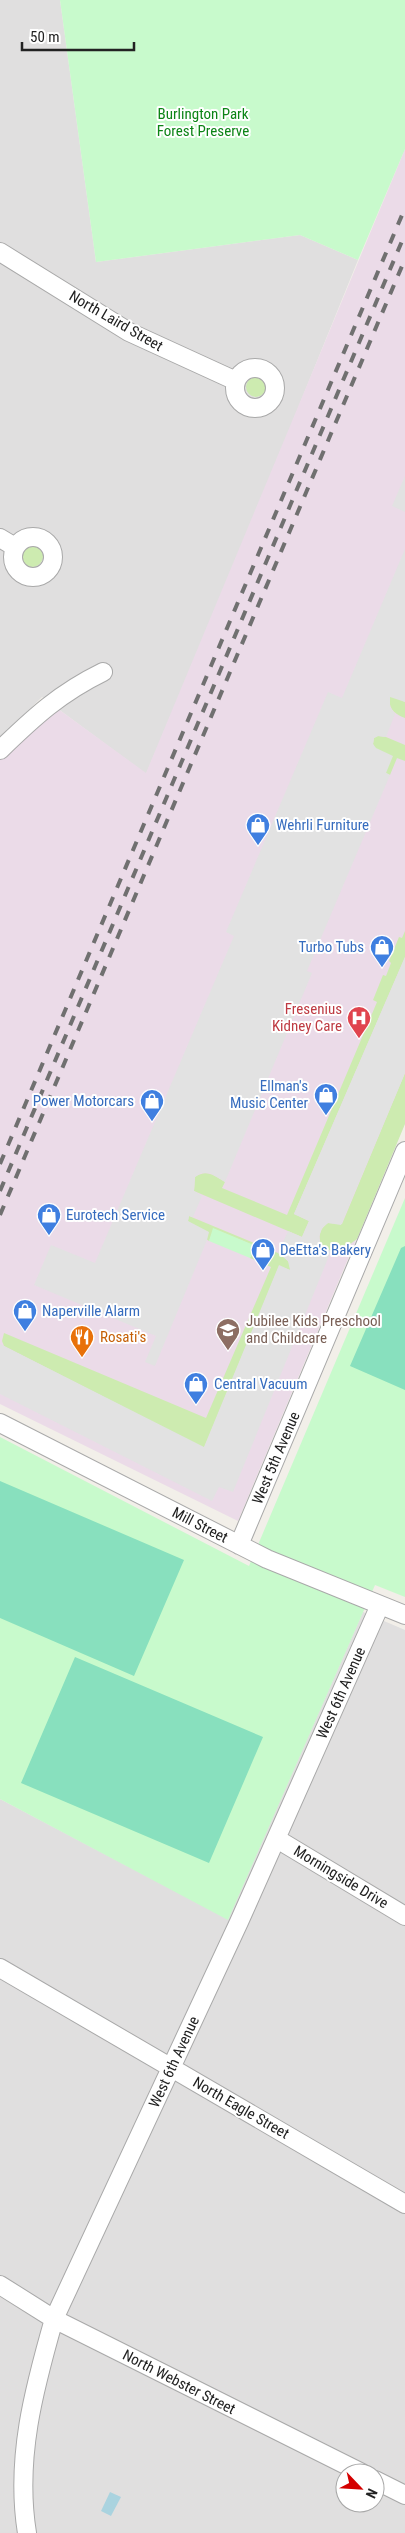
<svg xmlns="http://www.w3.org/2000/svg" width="405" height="2533" font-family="'Roboto Condensed',sans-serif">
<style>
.residential{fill:#e0dfdf;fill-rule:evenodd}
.industrial{fill:#ebdbe8}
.grass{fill:#cdebb0}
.park{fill:#c8facc}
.pitch{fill:#88e0be}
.parking{fill:#e2e2e2}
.water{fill:#aad3df}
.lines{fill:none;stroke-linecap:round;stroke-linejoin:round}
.minor-casing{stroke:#a9a9a9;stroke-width:20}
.minor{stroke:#fff;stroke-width:18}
.rail{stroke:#707070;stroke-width:4;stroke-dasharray:10 10;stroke-linecap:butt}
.labels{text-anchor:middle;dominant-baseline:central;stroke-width:4;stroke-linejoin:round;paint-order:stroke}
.park-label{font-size:15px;fill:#0c8416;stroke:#fff}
.street-label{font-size:15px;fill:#222;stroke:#fff}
.shop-label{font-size:15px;fill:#366cbe;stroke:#fff;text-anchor:start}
.health-label{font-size:15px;fill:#be3a42;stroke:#fff;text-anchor:end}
.education-label{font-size:15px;fill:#785e54;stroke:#fff;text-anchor:start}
.food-label{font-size:15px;fill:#c56008;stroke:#fff;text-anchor:start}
</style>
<rect width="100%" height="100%" fill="#f2efe9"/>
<!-- residential -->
<path class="residential" d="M0 0H60L96 262 300 235 358 260 232 571 146 774 42 697 0 738Z
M363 1612 405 1630V2533H0V1799L228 1919ZM345 2473H375V2503H345Z"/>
<!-- industrial -->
<path class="industrial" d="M405 149V1123L238 1521 0 1404V759L54 706 146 773Z"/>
<!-- grass -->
<path class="grass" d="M246 387a10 10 0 1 1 20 0a10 10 0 1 1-20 0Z
M21 556a11 11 0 1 1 22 0a11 11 0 1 1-22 0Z
M393 696 405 702V718C395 714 388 709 390 697Z
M378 736 386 737 405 745V761L397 758 390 775 386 773 373 744 374 738Z
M405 931V957L294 1214 309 1221 302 1237 194 1191 195 1177C206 1169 214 1175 225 1182L222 1188 287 1215 377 1002 373 1000 383 975 386 976 391 963 389 961 399 937 402 938Z
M405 1073V1124L357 1239 345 1248 331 1251 321 1246C318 1235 320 1229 328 1223L342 1224Z
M189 1216 278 1253C285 1258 291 1261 290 1270L279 1266 204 1448 4 1346 2 1341 4 1333 206 1418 271 1267 250 1258 255 1246 214 1229 209 1241 206 1239 208 1232 190 1224 188 1221Z"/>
<!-- park -->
<path class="park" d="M60 0H405V149L358 260 300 235 96 262Z
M405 1198V1597L375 1585 228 1920 0 1799V1437L249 1566Z
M213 1228 256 1246 250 1258 209 1241Z"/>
<!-- pitch -->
<path class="pitch" d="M405 1246V1390L350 1366 401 1248Z
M0 1481 184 1560 134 1676 0 1618Z
M75 1657 263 1737 209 1863 21 1783Z"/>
<!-- parking -->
<path class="parking" d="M405 476V512L392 506Z
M405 549V702L390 697V707L395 714 386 737 378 736 374 738 373 744 376 748 393 756 386 773 390 775 307 971 312 973 225 1182 210 1173H201L195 1177 194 1191 202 1196 193 1217 189 1216 188 1221 209 1232 207 1240 155 1366 145 1362 156 1336 34 1285 51 1245 95 1263 234 936 226 932 328 692 342 698Z
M405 957V1073L341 1225 328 1223 322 1228 319 1237 321 1245 331 1251 233 1492 219 1487 212 1501 0 1394V1344L204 1447 279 1265 290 1270 288 1261 278 1253 288 1231 302 1237 309 1221 294 1214Z"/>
<!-- water -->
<path class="water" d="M110 2492 121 2497 111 2516 101 2511Z"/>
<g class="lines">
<!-- minor casing -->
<g class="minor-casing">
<path id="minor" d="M0 252 129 332 236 381
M235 388a20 20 0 1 1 40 0a20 20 0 1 1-40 0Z
M13 557a20 20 0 1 1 40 0a20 20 0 1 1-40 0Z
M0 538 15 547
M0 750C34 717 60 693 103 672
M0 1423 267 1559 405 1615
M239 1545 405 1151
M277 1839 405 1916
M0 1968 405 2204
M0 2285 54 2319 362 2473
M375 2480 405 2495
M27 2533C15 2459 34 2389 54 2319L239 1922 380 1605"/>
</g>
<!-- minor -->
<use href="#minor" class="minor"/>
<!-- rail -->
<path class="rail" d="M0 1164 405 208
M0 1191 405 234
M0 1215 405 259"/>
</g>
<!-- icons -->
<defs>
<g id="shop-pin" transform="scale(1.25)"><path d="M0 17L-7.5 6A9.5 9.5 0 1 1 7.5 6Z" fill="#3f7fe0" stroke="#fff"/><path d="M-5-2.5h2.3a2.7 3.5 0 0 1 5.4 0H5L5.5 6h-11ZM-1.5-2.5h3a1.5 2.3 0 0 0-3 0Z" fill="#fff"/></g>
<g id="hospital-pin" transform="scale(1.25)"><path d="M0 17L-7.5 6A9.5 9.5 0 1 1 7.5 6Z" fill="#e0444e" stroke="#fff"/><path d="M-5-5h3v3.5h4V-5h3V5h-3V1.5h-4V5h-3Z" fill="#fff"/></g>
<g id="school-pin" transform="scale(1.25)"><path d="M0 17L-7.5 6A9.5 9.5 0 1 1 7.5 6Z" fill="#8d6e63" stroke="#fff"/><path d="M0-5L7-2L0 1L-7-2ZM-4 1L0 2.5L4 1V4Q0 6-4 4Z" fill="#fff"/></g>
<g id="restaurant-pin" transform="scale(1.25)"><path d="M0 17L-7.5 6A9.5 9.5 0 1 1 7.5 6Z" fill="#e8710a" stroke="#fff"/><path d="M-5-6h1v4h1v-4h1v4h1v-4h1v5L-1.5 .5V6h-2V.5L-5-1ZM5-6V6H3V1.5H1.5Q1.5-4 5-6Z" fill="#fff"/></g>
</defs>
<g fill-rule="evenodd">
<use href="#shop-pin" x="258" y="825"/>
<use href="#shop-pin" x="382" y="947"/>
<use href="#hospital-pin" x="359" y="1018"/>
<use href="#shop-pin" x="326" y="1095"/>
<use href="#shop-pin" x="152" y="1101"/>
<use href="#shop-pin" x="49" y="1215"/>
<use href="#shop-pin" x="263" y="1250"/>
<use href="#shop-pin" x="25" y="1311"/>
<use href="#school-pin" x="228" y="1330"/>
<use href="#restaurant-pin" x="82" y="1337"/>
<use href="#shop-pin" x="196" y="1384"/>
</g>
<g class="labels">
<!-- park labels -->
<g class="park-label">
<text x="203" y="114">Burlington Park<tspan x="203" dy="17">Forest Preserve</tspan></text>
</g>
<!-- street labels -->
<g class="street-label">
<text transform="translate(116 321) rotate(30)">North Laird Street</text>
<text transform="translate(276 1458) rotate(-67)">West 5th Avenue</text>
<text transform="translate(200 1525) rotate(27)">Mill Street</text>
<text transform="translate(341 1693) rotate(-66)">West 6th Avenue</text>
<text transform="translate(341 1877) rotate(31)">Morningside Drive</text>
<text transform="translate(174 2062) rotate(-65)">West 6th Avenue</text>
<text transform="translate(241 2108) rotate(30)">North Eagle Street</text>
<text transform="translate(179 2382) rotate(27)">North Webster Street</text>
</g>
<!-- shop labels -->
<g class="shop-label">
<text x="276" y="825">Wehrli Furniture</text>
<text x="364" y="947" text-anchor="end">Turbo Tubs</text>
<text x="308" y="1086" text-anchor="end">Ellman's<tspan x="308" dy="17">Music Center</tspan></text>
<text x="134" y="1101" text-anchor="end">Power Motorcars</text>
<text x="66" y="1215">Eurotech Service</text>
<text x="280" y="1250">DeEtta's Bakery</text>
<text x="42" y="1311">Naperville Alarm</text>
<text x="214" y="1384">Central Vacuum</text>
</g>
<!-- health labels -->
<g class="health-label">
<text x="342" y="1009">Fresenius<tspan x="342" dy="17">Kidney Care</tspan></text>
</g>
<!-- education labels -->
<g class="education-label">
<text x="246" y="1321">Jubilee Kids Preschool<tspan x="246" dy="17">and Childcare</tspan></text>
</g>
<!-- food labels -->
<g class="food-label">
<text x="100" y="1337">Rosati's</text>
</g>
</g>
<!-- north arrow -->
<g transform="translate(360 2488) rotate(115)"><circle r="24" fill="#ffffff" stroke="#a7a7a7"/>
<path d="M0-4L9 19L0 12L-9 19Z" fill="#d40000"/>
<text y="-8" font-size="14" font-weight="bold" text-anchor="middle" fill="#222222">N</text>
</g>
<!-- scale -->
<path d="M22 42v8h112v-8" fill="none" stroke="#222222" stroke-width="2.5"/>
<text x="30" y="42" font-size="15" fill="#222222" stroke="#ffffff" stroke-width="4" paint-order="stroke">50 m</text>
</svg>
